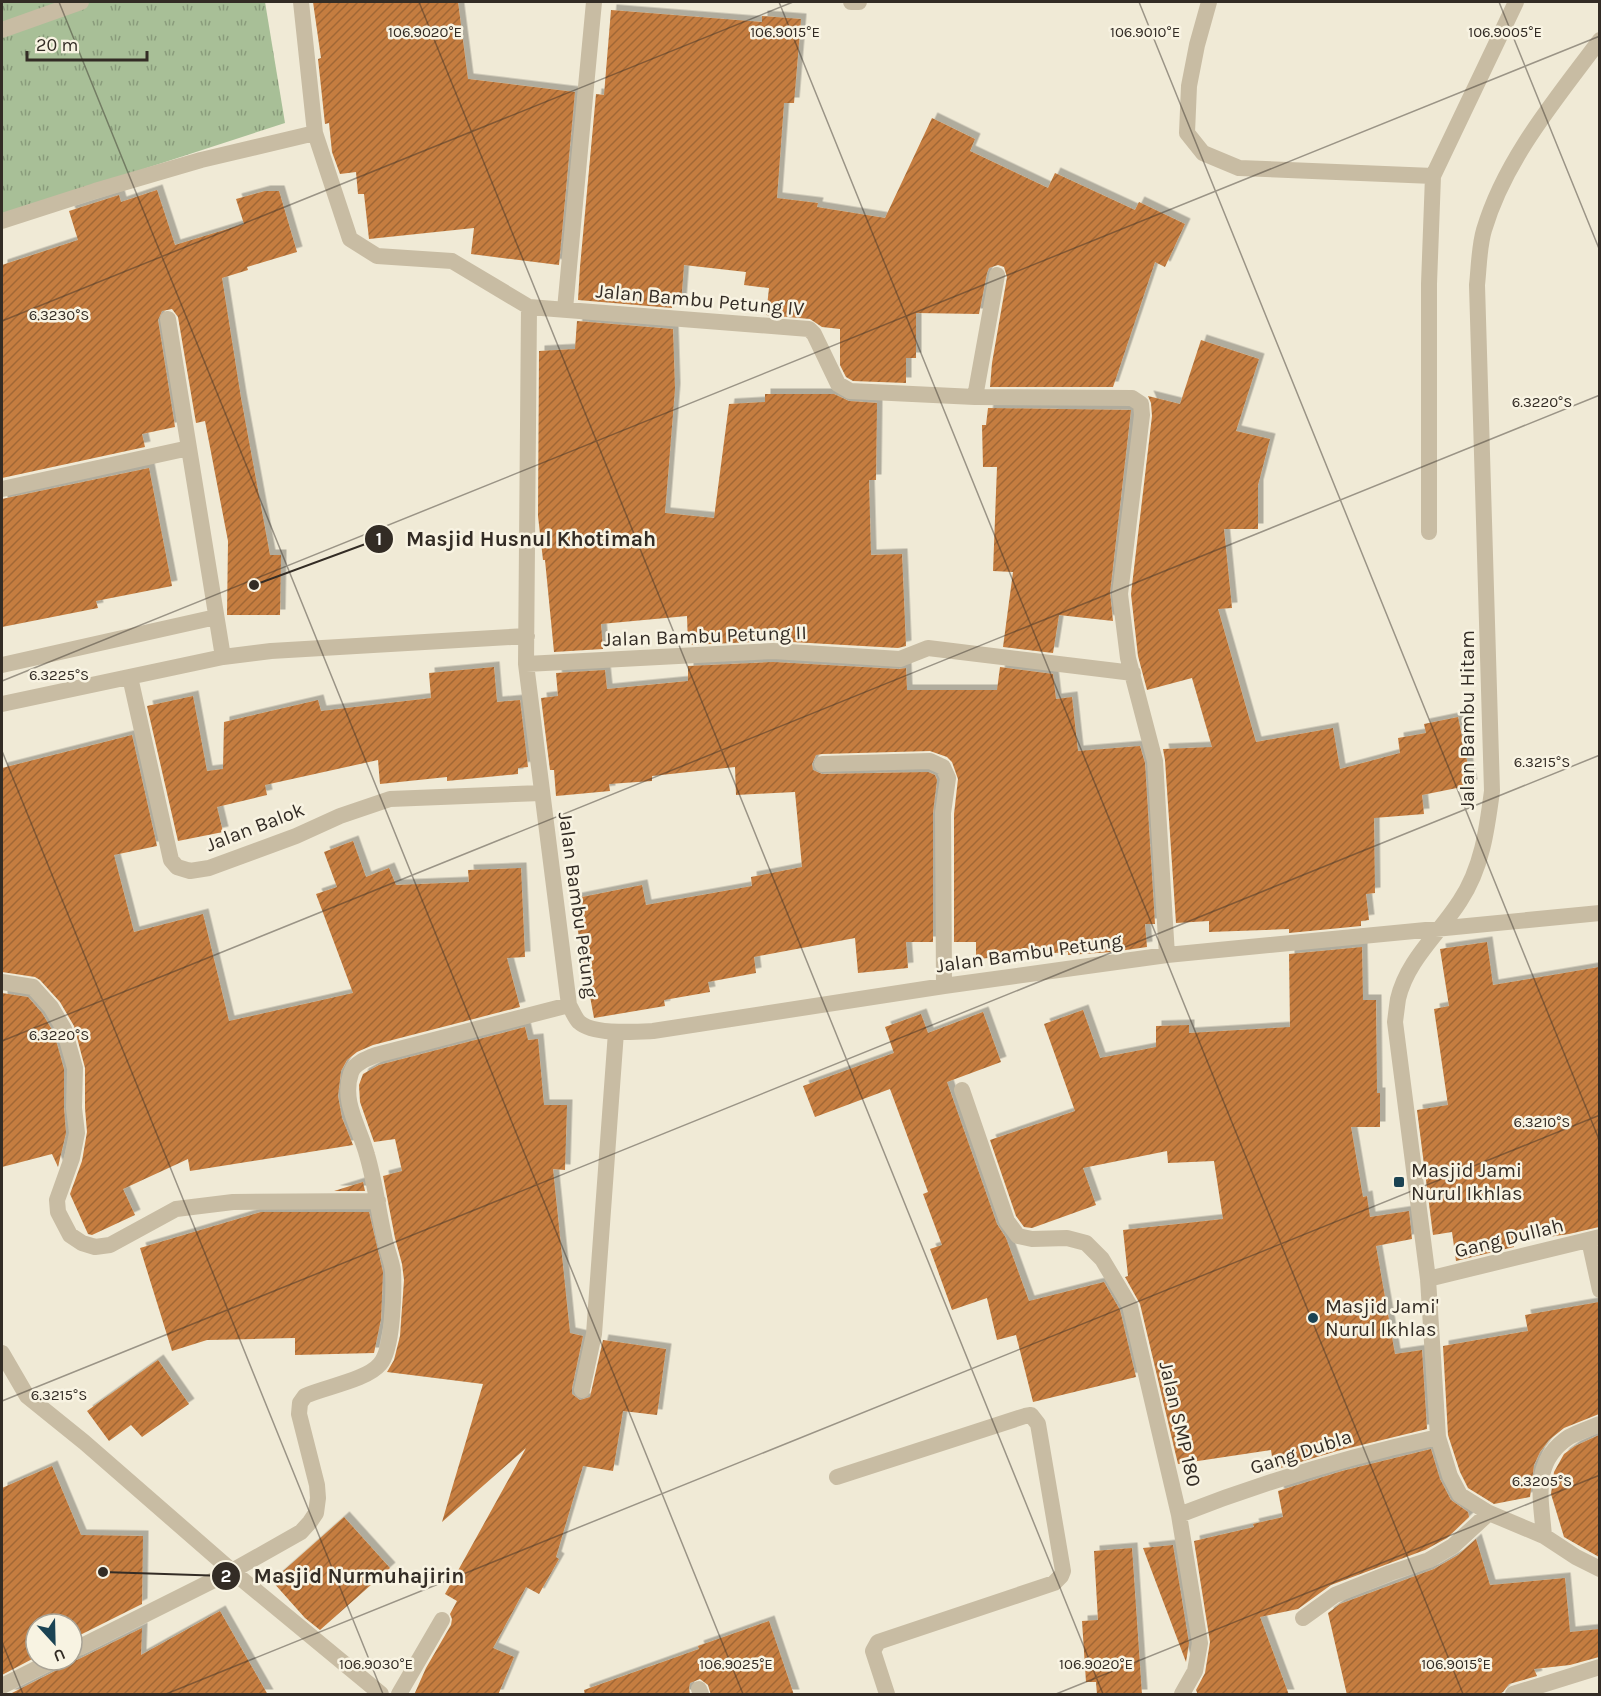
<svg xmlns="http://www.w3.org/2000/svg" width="1601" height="1696" font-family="Karla,sans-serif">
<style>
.grass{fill:url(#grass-tufts)}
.building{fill:url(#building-hatch);filter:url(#shadow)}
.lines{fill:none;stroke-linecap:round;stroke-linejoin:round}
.service{stroke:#c8bca3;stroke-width:16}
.minor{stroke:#c8bca3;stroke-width:16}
.ticks{fill:none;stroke:#332c25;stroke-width:1.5;stroke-opacity:0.45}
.poi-dot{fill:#1b4353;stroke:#f8f3e2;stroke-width:2}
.labels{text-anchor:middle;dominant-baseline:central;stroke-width:5;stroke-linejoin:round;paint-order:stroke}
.street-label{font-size:20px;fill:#332c25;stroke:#f8f3e2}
.poi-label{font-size:20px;fill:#332c25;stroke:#f8f3e2;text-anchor:start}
.ticks-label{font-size:15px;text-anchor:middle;fill:#332c25;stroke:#f8f3e2;stroke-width:5;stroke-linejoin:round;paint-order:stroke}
.leader{fill:none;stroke:#332c25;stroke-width:2}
.callout-dot{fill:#332c25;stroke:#f8f3e2;stroke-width:2}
.mark-label{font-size:18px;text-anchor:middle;font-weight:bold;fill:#fff}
.callout-label{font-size:21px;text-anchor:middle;font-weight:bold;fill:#332c25;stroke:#f8f3e2;stroke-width:5;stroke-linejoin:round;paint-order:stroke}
</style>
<defs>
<pattern id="grass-tufts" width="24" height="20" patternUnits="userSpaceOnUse" patternTransform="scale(1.5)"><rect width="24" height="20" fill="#a8bf97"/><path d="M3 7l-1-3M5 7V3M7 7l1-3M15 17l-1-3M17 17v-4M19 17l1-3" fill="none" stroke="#899b7b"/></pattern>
<pattern id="building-hatch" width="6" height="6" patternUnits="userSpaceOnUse" patternTransform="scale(1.5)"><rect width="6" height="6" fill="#c57d3f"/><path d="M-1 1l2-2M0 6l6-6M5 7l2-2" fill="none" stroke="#a16735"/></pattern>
<filter id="shadow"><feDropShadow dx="5.5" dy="-5.5" stdDeviation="0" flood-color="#0004"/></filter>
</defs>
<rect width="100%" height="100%" fill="#f0ead6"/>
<!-- grass -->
<path class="grass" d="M2 2H265L285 123 2 215Z"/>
<!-- building -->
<path class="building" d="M313 2H458L468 79 575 92 559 265 471 254 474 228 369 239 364 194H358L356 172 340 174 332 152 329 123 325 124 318 59 321 58Z
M611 10 762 22V16L801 19 794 103H784L777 198 818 203 817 207 885 218 932 118 975 139 970 151 1048 188 1055 173 1135 210 1139 202 1185 224 1165 267 1155 262 1113 387H990L992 363 1007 277 1004 267 998 265 989 268 987 273 979 314 916 313V358H906V383L853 381 846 377 840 365V329L822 327 810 319 766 315 769 288 744 285 746 272 684 265 681 304 672 303V308L578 300 580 267 596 94 604 95Z
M157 190 175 245 244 224 236 199 265 191H279L297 252 247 267 248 270 222 278 241 398 270 555H281L280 615H227L228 541 205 421 196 423 178 317 172 309 162 311 158 320 175 427 142 434 145 447 2 478V265L78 240 69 211 119 195 121 202Z
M577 321 673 329 675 389 665 513 714 518 729 404 765 402V394H834L849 401 877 403 876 480H869L871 555 902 554 906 646 898 648 774 641 688 645 687 616 601 624 603 649 554 652 545 560H543L538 516 539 351 575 349Z
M1201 340 1259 359 1236 431 1270 439 1258 485V529H1224L1232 608 1218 609 1256 742 1333 728 1340 769 1400 753 1398 738 1426 733 1424 724 1458 717 1472 785 1422 795 1424 814 1374 818 1375 893 1366 894 1369 920 1361 921V926L1289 933V929L1209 932V921L1176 923 1165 760 1163 749 1212 747 1192 678 1147 690 1138 656 1131 594 1152 416 1151 403 1148 396 1180 404Z
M988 408 1131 410 1110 593 1113 621 1059 615 1053 653 1003 647 1013 572 993 571 997 467H983L982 425H986Z
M149 468 172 586 96 601 98 608 2 627V499Z
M773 662 899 669 906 668 907 690H997L1000 667 1053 674 1056 699 1072 697 1078 751 1140 746 1145 763 1155 924H1145L1147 947 1112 952 1068 955V952L976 959V942H954V814L958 779 952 762 947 757 930 751 822 754 816 755 812 764 813 770 822 774 928 772 935 775 937 780 933 813V942H906L908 968 858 973 855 938 754 957 756 973 708 982 710 992 664 1000 665 1006 594 1018 572 899 642 885 646 905 752 886 751 877 802 867 795 792 736 795 735 767 652 776V781L609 784 610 791 556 796 554 770H550L541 698 558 696 556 673 605 670 607 689 688 681V666Z
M494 667 497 702 520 700 528 767 518 768V774L447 781V777L380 784 378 760 265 785 267 795 217 807 223 832 178 841 147 706 193 696 207 771 223 769 224 722 318 700 321 711 431 698 429 673Z
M132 735 157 846 114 855 134 932 203 914 229 1021 353 993 316 894 337 887 324 852 353 841 366 877 389 868 396 885 469 882 468 870 521 868 525 957 507 958 520 1007 373 1045 357 1052 347 1060 341 1071 338 1096 342 1118 353 1145 190 1171 188 1159 123 1189 135 1215 92 1235 88 1234 70 1194 82 1161 87 1132 85 1108V1068L74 1026 60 1002 40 980 35 977 2 972V768Z
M1487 942 1493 985 1599 967V1227L1569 1234 1513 1242 1514 1247 1456 1261 1452 1232 1433 1235 1417 1110 1448 1105 1434 1009 1449 1006 1440 949Z
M1362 947 1363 1000H1376L1377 1093H1380V1127H1351L1363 1197 1367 1196 1370 1217 1409 1211 1412 1239 1376 1246 1395 1354 1422 1350 1427 1429 1337 1451 1274 1470 1271 1450 1178 1464 1140 1304 1125 1277 1128 1276 1123 1230 1223 1219 1214 1161 1168 1163 1167 1151 1083 1168 1096 1205 1032 1228 1024 1227 1016 1216 990 1140 1075 1111 1044 1024 1083 1010 1100 1058 1156 1047V1026L1189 1025V1033L1290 1027 1289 954Z
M2 993 28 997 42 1013 54 1033 64 1069V1108L66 1133 58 1167 52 1154 2 1167Z
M983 1012 1001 1062 947 1082 997 1224 1006 1238 1029 1301 1104 1282 1120 1310 1136 1377 1033 1402 1016 1335 997 1340 987 1298 952 1310 930 1249 942 1245 923 1194 928 1192 890 1089 815 1117 803 1086 894 1053 885 1027 921 1014 928 1033Z
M525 1027 528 1040 538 1039 544 1105H567L565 1170 553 1169 570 1333 583 1336 572 1388V1394L580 1400 590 1397 603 1340 666 1349 657 1415 623 1411 613 1471 583 1466 556 1557 559 1559 539 1594 526 1587 493 1648 514 1657 498 1695H414L426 1668 451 1625 452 1619 450 1614 457 1601 445 1594 526 1448 442 1522 483 1384 387 1372 394 1360 400 1336 404 1280 402 1264 395 1238 383 1176 402 1171 395 1139 374 1142 360 1102 359 1085 363 1074 379 1065Z
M363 1182 365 1191H334Z
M261 1212H369L383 1272 381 1319 374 1353 295 1355V1338L207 1340 172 1351 140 1248Z
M1599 1302V1414L1564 1428 1549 1440 1540 1452 1534 1465 1530 1497 1494 1504 1468 1488 1460 1472 1448 1435 1443 1346 1528 1331 1525 1315Z
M158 1360 189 1404 142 1437 131 1425 109 1441 87 1411Z
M1599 1435V1557L1564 1537 1551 1494 1554 1472 1564 1454 1575 1446Z
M1431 1449 1440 1479 1451 1500 1468 1512 1469 1517 1447 1538 1425 1550 1331 1585 1298 1609 1260 1617 1289 1695H1198L1196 1690 1205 1673 1210 1642 1194 1541 1254 1527 1253 1524 1283 1517 1278 1491 1342 1471Z
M52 1466 81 1535 143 1536 142 1604 72 1639V1624H36V1657L2 1675V1488Z
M344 1517 390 1568 320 1630 305 1618 272 1581Z
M1476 1539 1490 1585 1565 1578 1570 1632 1599 1629V1657L1570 1665 1534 1669 1537 1676 1509 1684 1503 1692 1497 1695H1347L1328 1613 1340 1604 1434 1569 1458 1555Z
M1173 1545 1189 1643 1186 1662 1143 1548Z
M1132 1548 1142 1695H1097L1096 1682H1086L1082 1621 1098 1620 1094 1551Z
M220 1611 268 1695H8L59 1669 63 1665 64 1660H77L142 1628 141 1655Z
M769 1621 794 1695H711L708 1685 700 1679 690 1683 689 1688 690 1695H585L584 1690 699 1649 698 1646Z"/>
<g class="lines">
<!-- service -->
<path class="service" d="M1209 2 1197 45 1189 86 1187 133 1203 153 1239 168 1433 176
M1429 532V284L1433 176 1516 2
M399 1694 442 1620"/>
<!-- minor -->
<path class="minor" d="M301 2 315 133 350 239 377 256 452 261 529 307 809 329 814 334 838 384 850 391 975 397 1132 398 1141 404 1142 415 1120 594 1128 658 1155 761 1167 955
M851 2H859
M2 30 81 2
M1600 40C1556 99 1505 159 1484 230 1479 247 1479 267 1477 285L1492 791C1487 829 1482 868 1460 901 1439 934 1407 960 1398 999 1397 1006 1396 1014 1395 1022L1428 1279 1438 1437 1450 1476 1460 1495 1489 1513 1544 1536 1576 1557 1600 1569
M2 221 95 191 201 160 315 133
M529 307 526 664 569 1005C572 1010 575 1018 579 1022 593 1035 634 1032 653 1031L944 986 1167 955 1600 913
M565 309 594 2
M168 319 223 657
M975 397 997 275
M2 489 189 448
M526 664 773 651 900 659 928 648 1133 673
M2 665 216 617
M130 677 171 860 177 867 190 871 209 868 296 836 340 816 390 799 541 793
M2 704 223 657 271 651 527 636
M822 764 930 761 943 767 948 778 943 813 944 986
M2 982 33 987 51 1007 64 1029 75 1068 74 1108 77 1133 72 1158 57 1200 58 1212 70 1235 82 1243 95 1247 110 1245 176 1209 233 1202 378 1201
M962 1090 1007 1221 1018 1236 1032 1239 1067 1238 1086 1243 1102 1259 1130 1306 1179 1515 1200 1643 1195 1671 1182 1694
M1589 1240 1600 1290
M1428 1279 1600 1237
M2 1353 27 1396 84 1442 232 1571 381 1694
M582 1390 594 1334 616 1032
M837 1477 1025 1416 1031 1415 1038 1424 1063 1571 1061 1576 1054 1583 878 1642 873 1651 887 1694
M1179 1515C1263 1482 1350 1456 1438 1437
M1544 1536C1541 1498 1531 1462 1569 1437 1578 1432 1590 1428 1600 1424
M1303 1618 1335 1595 1390 1573 1429 1560 1453 1546 1489 1513
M72 1651 232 1571 301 1532 310 1522 316 1513 318 1498 317 1485 299 1414 300 1403 305 1396C325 1387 367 1380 380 1364 393 1350 394 1291 393 1271 391 1258 386 1248 384 1236 378 1209 375 1182 367 1155 360 1128 341 1102 351 1073 354 1063 368 1058 376 1055L569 1005
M2 1686 54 1660
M699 1689 701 1694
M1513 1694 1600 1667"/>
</g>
<!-- ticks -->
<path class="ticks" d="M59 2 743 1694M419 2 1103 1694M779 2 1463 1694M1139 2 1600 1142M1499 2 1600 251M2 321 793 2M2 681 1600 36M2 751 383 1694M2 1041 1600 395M2 1401 1600 755M2 1642 23 1694M166 1694 1600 1115M1056 1694 1600 1475"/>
<!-- markers -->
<g class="poi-dot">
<rect x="1393" y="1176" width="12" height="12" rx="3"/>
<circle cx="1313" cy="1318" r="6"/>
</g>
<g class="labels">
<!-- street labels -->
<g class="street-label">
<text transform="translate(700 300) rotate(5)">Jalan Bambu Petung IV</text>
<text transform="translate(705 636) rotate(-2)">Jalan Bambu Petung II</text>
<text transform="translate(1467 720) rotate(-90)">Jalan Bambu Hitam</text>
<text transform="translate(255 827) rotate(-21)">Jalan Balok</text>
<text transform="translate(578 905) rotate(82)">Jalan Bambu Petung</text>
<text transform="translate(1029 953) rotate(-8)">Jalan Bambu Petung</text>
<text transform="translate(1509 1238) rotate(-14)">Gang Dullah</text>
<text transform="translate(1180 1424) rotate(77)">Jalan SMP 180</text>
<text transform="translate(1301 1452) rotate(-18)">Gang Dubla</text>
</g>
<!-- poi labels -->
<g class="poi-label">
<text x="1411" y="1170">Masjid Jami<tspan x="1411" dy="23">Nurul Ikhlas</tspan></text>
<text x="1325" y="1306">Masjid Jami'<tspan x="1325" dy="23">Nurul Ikhlas</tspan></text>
</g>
</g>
<g class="ticks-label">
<text x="425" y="37">106.9020°E</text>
<text x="785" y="37">106.9015°E</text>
<text x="1145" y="37">106.9010°E</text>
<text x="1505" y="37">106.9005°E</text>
<text x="59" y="320">6.3230°S</text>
<text x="1542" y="407">6.3220°S</text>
<text x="59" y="680">6.3225°S</text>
<text x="1542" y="767">6.3215°S</text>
<text x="59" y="1040">6.3220°S</text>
<text x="1542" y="1127">6.3210°S</text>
<text x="59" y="1400">6.3215°S</text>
<text x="1542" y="1486">6.3205°S</text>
<text x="376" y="1669">106.9030°E</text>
<text x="736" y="1669">106.9025°E</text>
<text x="1096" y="1669">106.9020°E</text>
<text x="1456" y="1669">106.9015°E</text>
</g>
<!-- callouts -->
<path class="leader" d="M254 585L379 539M103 1572L226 1576"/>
<g class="callout-dot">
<circle cx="254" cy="585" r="6"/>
<circle cx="103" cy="1572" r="6"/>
<circle cx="379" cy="539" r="15"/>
<circle cx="226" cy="1576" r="15"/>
</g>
<g class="mark-label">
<text x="379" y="545">1</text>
<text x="226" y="1582">2</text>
</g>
<g class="callout-label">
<text x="531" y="546">Masjid Husnul Khotimah</text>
<text x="359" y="1583">Masjid Nurmuhajirin</text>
</g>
<!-- border -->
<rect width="1601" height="1696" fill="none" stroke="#332c25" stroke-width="6"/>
<!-- north arrow -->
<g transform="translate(54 1642) rotate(158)"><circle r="28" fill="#f8f3e2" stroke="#a9a396" stroke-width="1.5"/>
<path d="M0-4.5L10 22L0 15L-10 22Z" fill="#1b4353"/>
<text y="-9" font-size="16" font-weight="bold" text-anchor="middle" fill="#332c25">U</text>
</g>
<!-- scale -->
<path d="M27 51v9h120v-9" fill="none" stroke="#332c25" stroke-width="3"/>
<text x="36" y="51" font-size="18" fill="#332c25" stroke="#f8f3e2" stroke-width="4.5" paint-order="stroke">20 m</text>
</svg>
